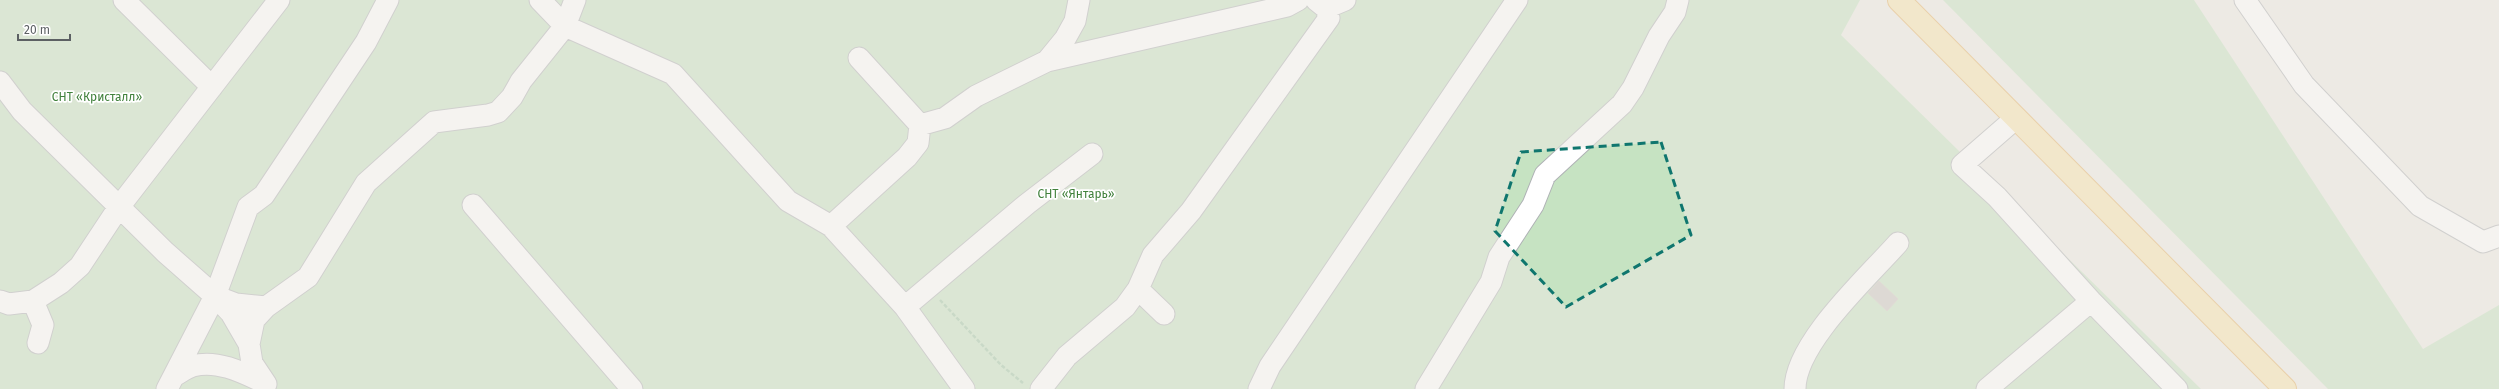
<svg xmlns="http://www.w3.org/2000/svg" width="2499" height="389" font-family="'Fira Sans',sans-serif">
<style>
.green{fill:#c6e3c2}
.building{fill:#c9c5c0;stroke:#d1cbc3}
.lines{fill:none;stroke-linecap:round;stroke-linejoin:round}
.minor-casing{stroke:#afb2b5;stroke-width:23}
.major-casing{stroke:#e5b365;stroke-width:24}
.path{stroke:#9ec5a4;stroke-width:2.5;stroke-dasharray:4 2;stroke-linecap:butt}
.minor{stroke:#fff;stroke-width:21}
.major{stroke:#f8e4ae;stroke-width:22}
.marked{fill:none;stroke:#0f766e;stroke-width:3;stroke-dasharray:8 5;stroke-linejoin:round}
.labels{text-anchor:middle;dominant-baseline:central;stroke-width:3.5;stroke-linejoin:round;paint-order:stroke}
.park-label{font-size:12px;fill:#41813c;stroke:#fff}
</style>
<rect width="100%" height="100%" fill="#edeae4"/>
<!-- green -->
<path class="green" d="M0 0H1860L1841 35 2201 389H0Z
M1943 0H2194L2423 349 2499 305V389H2328Z"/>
<!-- building -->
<path class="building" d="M1879 281 1898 299 1887 311 1868 293Z"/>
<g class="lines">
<!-- minor casing -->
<g class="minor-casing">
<path id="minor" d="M124 0 212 87
M540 0 565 26 673 74 788 201 831 226 905 307 964 389
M2245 0 2304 85 2420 206 2483 242 2499 236
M1326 8 1345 0
M1047 61 1065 39 1075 21 1079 0
M0 82 22 111 165 252 215 296 236 304 266 307
M2016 118 1962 165 1997 197 2091 301 2177 389
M920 125 945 118 976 96 1047 61 1287 6 1298 0
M473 205 632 389
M831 226 907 157 918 143 920 125 859 58
M1138 289 1164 314
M216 297 231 313 249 344
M0 301 9 304 33 301 61 283 80 266 119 207 279 0
M33 301 43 325 38 343
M905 307 1027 204 1092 154
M174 376C180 373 186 368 193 366 217 359 244 373 265 383
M266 384 252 363 249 344 254 320 266 307 308 277 366 183 434 122 488 115 498 112 512 97 521 81 565 26 575 0
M167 389 215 296 248 207 264 195 366 42 388 0
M1041 389 1067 356 1125 307 1138 289 1153 255 1191 211 1329 18 1326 8 1316 0
M1259 389 1270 366 1517 0
M1426 389 1491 282 1499 257 1533 205 1545 175 1622 104 1633 88 1659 36 1675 12 1678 0
M1795 389C1795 343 1868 277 1898 243
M1987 389 2091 301"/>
</g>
<!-- major casing -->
<g class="major-casing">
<path id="major" d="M1899 0 2285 389"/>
</g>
<!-- path -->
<path class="path" d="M940 300 1001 365 1023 383"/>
<!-- minor -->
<use href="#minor" class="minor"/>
<!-- major -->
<use href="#major" class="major"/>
</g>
<!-- marked area -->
<path d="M0 0H2499V389H0ZM1661 142 1691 235 1566 307 1495 231 1521 152Z" fill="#edeae4" fill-opacity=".55" fill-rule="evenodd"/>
<path class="marked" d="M1661 142 1691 235 1566 307 1495 231 1521 152Z"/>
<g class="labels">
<!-- park labels -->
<g class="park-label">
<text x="97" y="97">СНТ «Кристалл»</text>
<text x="1076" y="194">СНТ «Янтарь»</text>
</g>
</g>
<!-- scale -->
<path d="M18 34v6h52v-6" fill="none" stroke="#5c6063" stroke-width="2"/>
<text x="24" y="34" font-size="12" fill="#5c6063" stroke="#ffffff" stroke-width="3" paint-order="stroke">20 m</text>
</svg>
